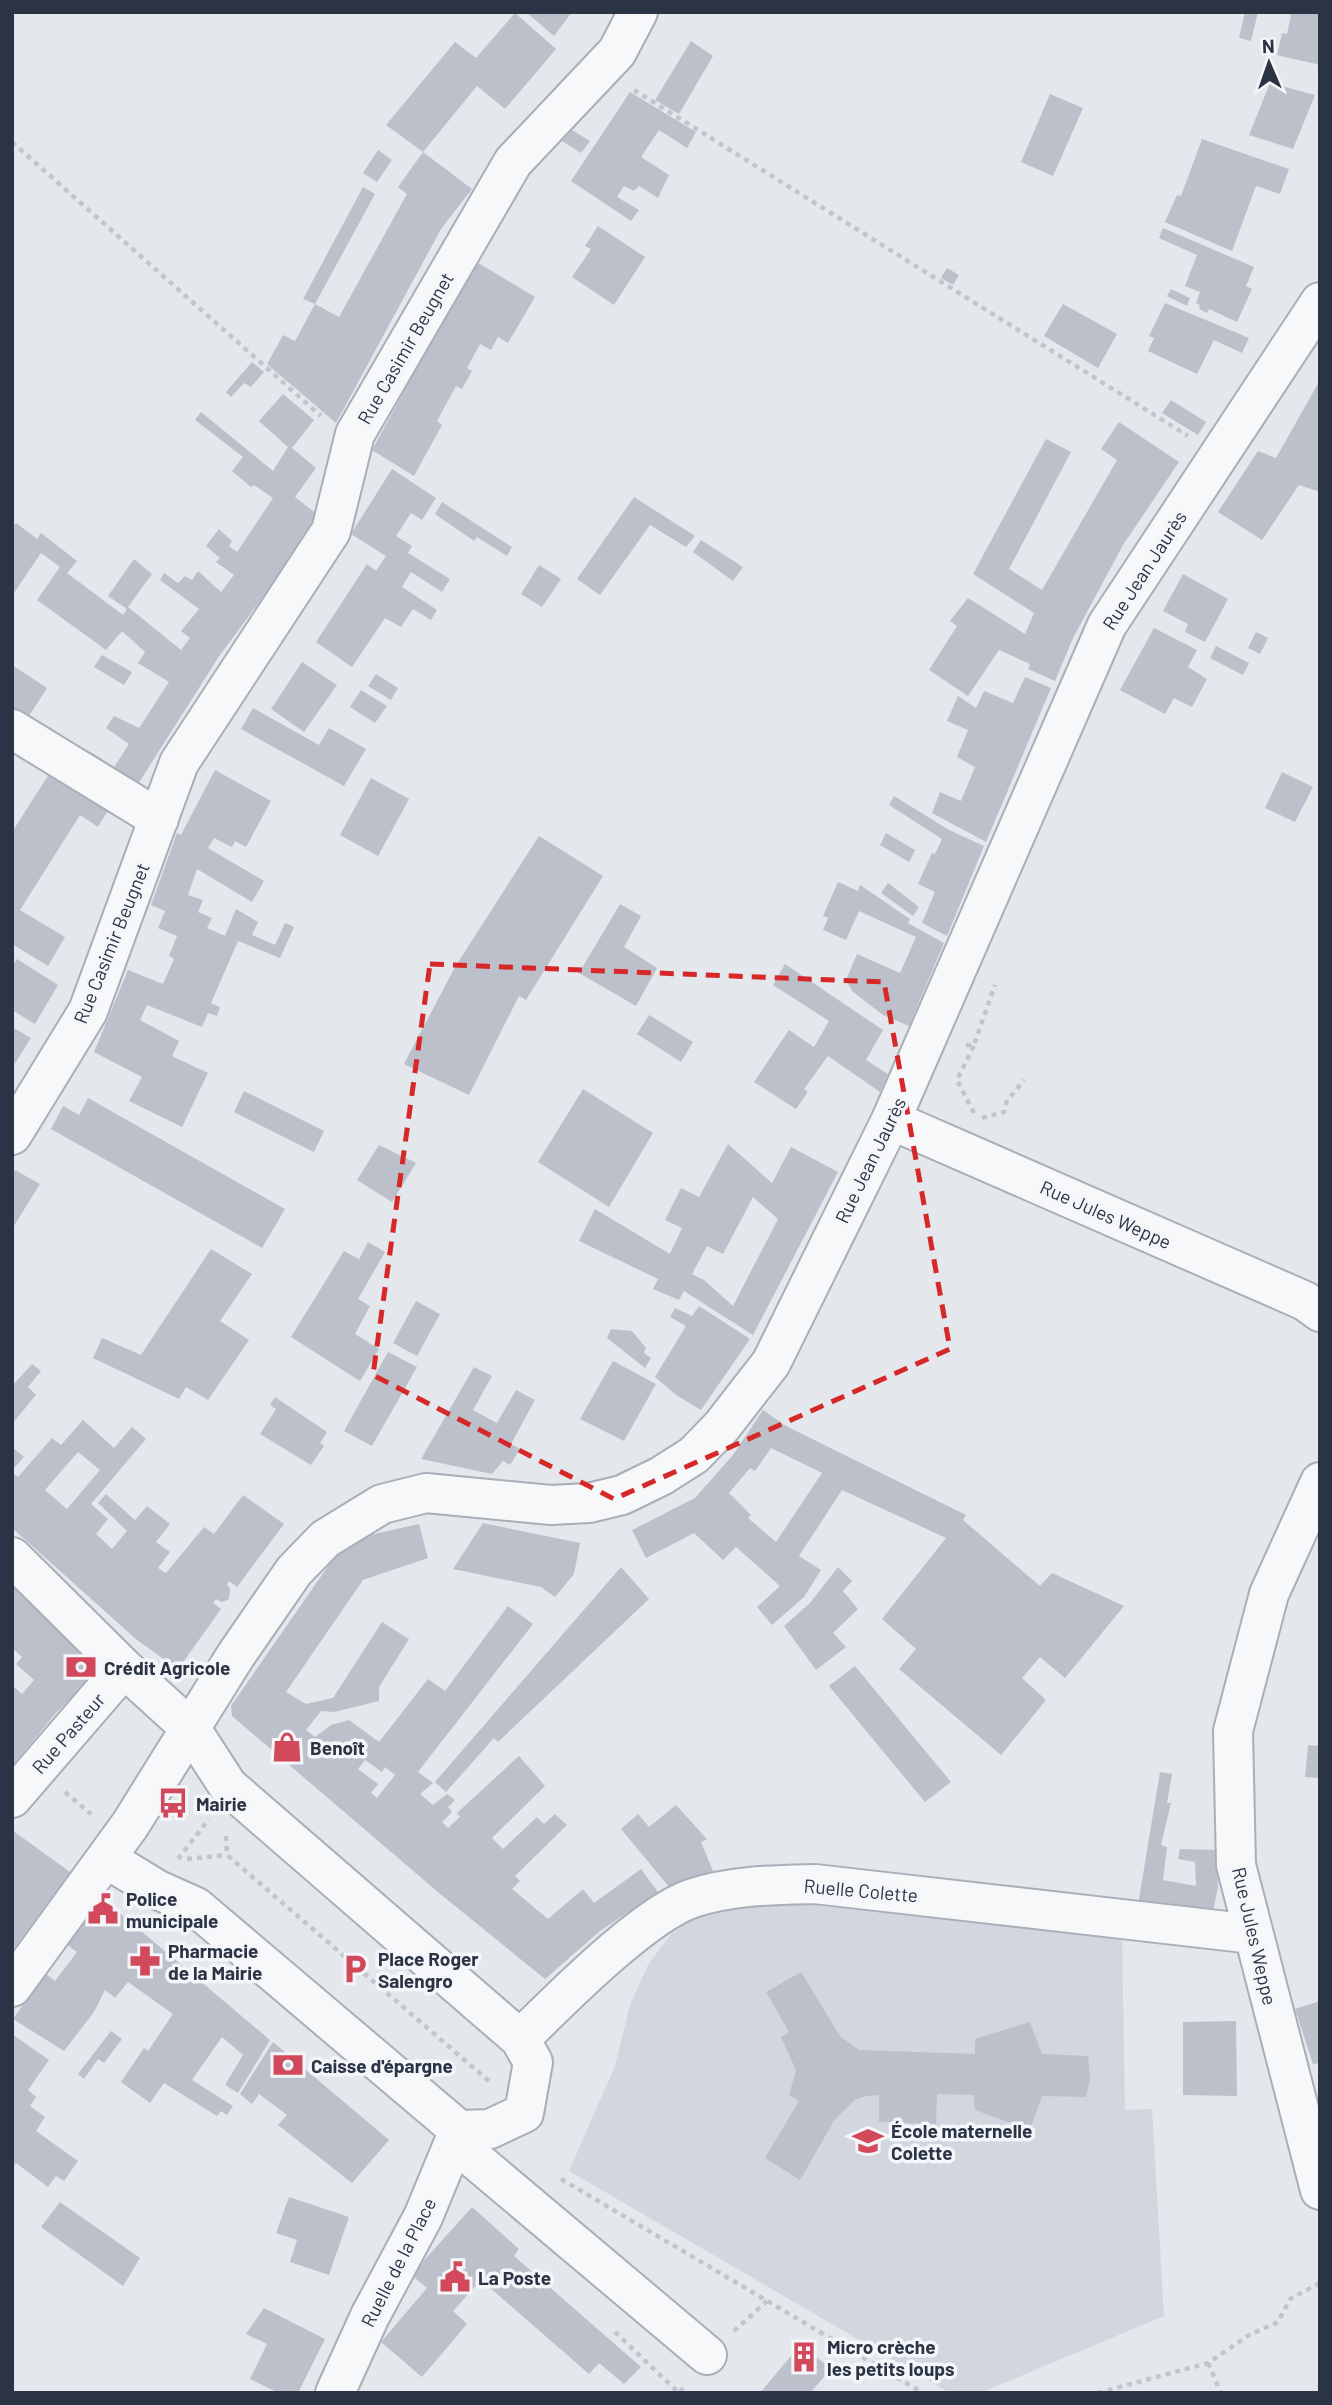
<svg xmlns="http://www.w3.org/2000/svg" width="1332" height="2405" font-family="Barlow,sans-serif">
<style>
.built{fill:#d2d6de}
.building{fill:#bbc0ca;fill-rule:evenodd}
.lines{fill:none;stroke-linecap:round;stroke-linejoin:round}
.minor-casing{stroke:#a9aeb7;stroke-width:42}
.path{stroke:#c2c5cb;stroke-width:4.5;stroke-dasharray:5 5;stroke-linecap:butt}
.minor{stroke:#f7f8fa;stroke-width:38}
.marked{fill:none;stroke:#d62828;stroke-width:5;stroke-dasharray:14 9;stroke-linejoin:round}
.labels{text-anchor:middle;dominant-baseline:central;stroke-width:7;stroke-linejoin:round;paint-order:stroke}
.street-label{font-size:19px;fill:#2b3445;stroke:#f4f6f9}
.poi-label{font-size:19px;font-weight:bold;fill:#2b3445;stroke:#f4f6f9;text-anchor:start}
</style>
<rect width="100%" height="100%" fill="#e4e7ec"/>
<!-- built -->
<path class="built" d="M813 1901 1122 1937 1125 2110 1152 2109 1164 2316 980 2393H950L569 2171 615 2066 630 2005 648 1965 671 1934 696 1917 728 1909Z"/>
<!-- building -->
<path class="building" d="M526 12H572L554 36Z
M1245 12H1258L1251 41 1239 38Z
M1282 12H1320V65L1277 55 1282 33 1287 34 1291 15Z
M515 13 556 49 505 109 477 86 423 152 386 125 455 42 476 58Z
M691 41 713 56 679 114 655 100Z
M1270 83 1315 95 1293 149 1249 135Z
M630 92 696 132 687 148 659 130 641 157 669 175 658 198 639 186 634 191 624 186 617 197 639 210 631 221 571 181Z
M1050 94 1083 108 1053 176 1021 162Z
M572 130 590 141 581 153 562 141Z
M1202 139 1289 169 1280 194 1256 186 1232 251 1165 222 1177 195 1181 196Z
M378 150 392 160 377 182 363 173Z
M423 152 472 189 441 229 336 423 267 364 283 335 295 341 315 304 339 317 407 194 398 187Z
M363 187 375 194 315 304 303 299Z
M598 226 645 257 614 305 572 277 591 249 585 246Z
M1163 228 1254 267 1246 286 1252 289 1237 322 1209 309 1207 313 1199 309 1200 305 1196 303 1200 292 1185 286 1197 255 1159 238Z
M475 261 535 297 508 343 498 337 491 350 480 344 467 368 472 371 462 389 456 386 437 421 442 425 414 476 372 450Z
M947 268 959 275 953 285 941 278Z
M1171 289 1190 298 1187 306 1167 296Z
M1165 303 1249 338 1242 353 1214 340 1197 374 1148 351 1154 338 1149 336Z
M1063 304 1117 334 1098 368 1044 336Z
M252 362 264 372 251 387 244 383 231 397 226 392Z
M1320 380V492L1299 485 1262 540 1218 512 1258 451 1276 458Z
M283 394 314 420 292 448 316 468 295 497 318 515 276 579 218 658 133 792 84 762 91 752 114 767 129 744 106 728 114 716 139 728 169 682 138 663 145 652 122 631 106 650 37 600 60 567 41 553 12 596V527L16 523 37 539 41 533 77 561 67 573 123 615 127 609 108 596 134 559 152 574 128 607 181 650 190 638 181 631 199 609 160 580 164 573 178 583 185 576 192 580 198 571 221 592 234 575 216 562 220 558 206 546 219 529 232 541 229 546 237 552 273 498 254 485 251 487 232 471 243 457 195 420 201 412 273 471 288 447 259 421Z
M1171 400 1206 422 1198 435 1162 413Z
M1119 422 1179 462 1123 545 1073 638 1055 681 1028 669 1030 664 999 650 968 696 929 670 957 626 950 621 968 598 1025 634 1034 613 973 574 1046 439 1071 452 1009 569 1042 590 1117 460 1101 449Z
M392 469 436 498 422 520 411 513 396 536 412 546 408 553 450 579 442 592 411 572 402 587 437 610 431 620 413 609 401 627 385 618 352 667 316 642 367 564 376 571 386 556 351 534Z
M634 497 695 536 686 547 650 525 600 595 577 579Z
M442 502 512 547 507 556 477 537 474 541 435 514Z
M701 540 743 567 733 581 693 552Z
M539 565 561 579 542 607 521 594Z
M1183 574 1228 599 1205 642 1185 632 1188 624 1163 611Z
M1154 628 1197 650 1188 667 1207 679 1192 707 1174 698 1165 714 1120 690Z
M1256 632 1268 638 1260 654 1248 648Z
M1216 646 1249 663 1243 675 1210 658Z
M102 655 132 672 124 685 94 667Z
M302 662 337 685 304 732 271 709Z
M12 665 47 688 20 730 12 725Z
M376 674 398 688 391 700 368 686Z
M1025 677 1051 688 986 842 932 813 940 792 961 801 975 767 957 757 968 730 947 721 958 696 976 708 984 691 1013 703Z
M361 690 387 706 375 723 350 707Z
M253 708 319 745 329 728 366 749 344 786 241 729Z
M53 768 110 807 98 827 80 815 20 910 65 937 48 966 12 944V832Z
M215 770 271 801 246 847 235 841 232 847 214 838 208 848 264 881 252 902 197 869 188 895 203 900 198 912 212 918 207 928 225 936 236 909 258 922 252 935 275 945 285 923 294 927 280 958 238 941 211 1003 220 1007 217 1016 208 1013 202 1027 147 1005 140 1020 179 1041 172 1056 208 1073 182 1127 129 1101 142 1077 94 1052 128 970 163 984 174 959 169 956 177 936 158 928 165 911 151 905 177 833 181 835Z
M1282 772 1313 787 1295 822 1265 808Z
M371 778 409 799 378 856 340 835Z
M894 796 949 830 984 846 947 936 922 923 935 892 918 884 932 853 935 854 942 839 889 805Z
M886 833 915 850 909 862 880 845Z
M539 836 603 876 526 1000 519 996 469 1095 404 1064 455 967Z
M838 882 858 891 860 885 910 919 908 923 944 943 909 1026 883 1015 852 991 846 980 857 954 900 973 916 937 859 911 846 940 823 930 828 918 823 916Z
M888 883 919 907 913 916 881 893Z
M620 904 641 916 624 947 657 968 636 1006 579 973Z
M17 959 58 985 35 1024 12 1010V966Z
M785 964 883 1030 866 1060 888 1074 880 1092 828 1056 804 1089 808 1092 796 1109 754 1082 789 1030 814 1047 829 1021 773 985Z
M649 1015 693 1042 681 1062 637 1034Z
M12 1027 31 1038 12 1068Z
M583 1089 653 1133 609 1207 538 1162Z
M244 1091 324 1131 314 1152 234 1112Z
M88 1098 285 1209 262 1248 51 1129 63 1106 79 1115Z
M728 1144 772 1183 791 1147 838 1172 753 1335 684 1291 679 1300 653 1289 658 1279 579 1241 595 1209 670 1254 682 1228 665 1220 681 1188 699 1197ZM753 1197 778 1219 733 1306 704 1280 692 1274 707 1246 723 1254Z
M379 1145 416 1163 392 1202 357 1180Z
M15 1170 40 1184 12 1229V1174Z
M368 1242 385 1252 358 1299 370 1306 355 1334 379 1349 360 1381 291 1337 344 1251 359 1259Z
M211 1249 252 1274 220 1321 249 1340 208 1400 186 1387 179 1399 93 1358 102 1338 141 1355Z
M416 1301 440 1314 417 1356 393 1343Z
M699 1306 750 1339 701 1410 676 1395 655 1377 686 1326 670 1317 675 1308 692 1316Z
M611 1329 632 1331 646 1348 644 1353 651 1358 645 1368 607 1338Z
M388 1352 417 1367 372 1446 344 1431Z
M613 1361 656 1384 624 1441 580 1419Z
M32 1364 41 1371 28 1387 36 1395 12 1424V1386Z
M474 1367 492 1376 473 1410 497 1423 516 1390 535 1400 511 1444 520 1449 510 1465 503 1461 492 1474 421 1459Z
M275 1397 327 1432 320 1443 324 1446 311 1465 260 1434 276 1409 270 1405Z
M763 1410 786 1426 966 1515 963 1520 1040 1586 1052 1573 1124 1606 1065 1678 1040 1657 1022 1678 1046 1700 1001 1755 899 1669 916 1649 882 1619 946 1538 842 1490 799 1556 821 1570 804 1597 772 1625 757 1607 780 1586 736 1547 723 1560 694 1533 646 1558 632 1530 695 1498 733 1455ZM771 1448 822 1473 776 1542 748 1518 751 1515 729 1493 750 1468 755 1471Z
M83 1420 114 1448 132 1427 146 1439 91 1504 108 1519 96 1534 112 1549 127 1531 98 1503 106 1494 135 1520 147 1506 170 1524 156 1542 170 1552 158 1568 166 1573 204 1527 214 1534 243 1495 284 1524 237 1587 229 1581 227 1585 230 1589 229 1599 222 1602 216 1599 213 1603 221 1609 184 1661 172 1665 137 1640 12 1528V1473L18 1477 52 1438 61 1445ZM78 1452 100 1470 67 1509 45 1490Z
M12 1447 24 1457 12 1470Z
M483 1523 580 1543 574 1574 555 1597 541 1587 453 1569Z
M419 1524 428 1558 363 1580 286 1692 306 1704 333 1698 382 1622 409 1639 379 1687V1701L334 1712 321 1711 306 1730 315 1737 331 1725 349 1720 379 1742 428 1679 445 1691 508 1606 533 1624 418 1772 433 1783 420 1794 433 1805 447 1794 455 1800 448 1807 452 1812 442 1822 448 1828 460 1817 457 1813 519 1756 545 1786 492 1838 503 1849 537 1817 544 1824 555 1814 567 1825 515 1876 520 1881 512 1889 548 1919 583 1889 594 1903 641 1869 658 1892 600 1931 545 1979 439 1893 232 1716 231 1706 342 1546 370 1535ZM365 1760 382 1772 385 1767 395 1775 377 1798 371 1793 378 1784 358 1769Z
M621 1567 649 1599 498 1742 494 1738 446 1792 435 1782Z
M838 1567 852 1581 843 1591 858 1609 833 1633 846 1647 816 1670 784 1626 810 1603Z
M12 1582 90 1662 92 1677 56 1713 12 1766V1685L22 1694 34 1680 16 1664 22 1657 12 1648Z
M855 1666 951 1782 925 1802 829 1686Z
M1308 1745 1320 1746V1778L1305 1777Z
M1160 1772 1172 1774 1167 1803H1171L1161 1845 1167 1847 1163 1880 1196 1886 1195 1862 1178 1859 1180 1849 1216 1850 1218 1888 1211 1919 1138 1905Z
M676 1805 707 1839 701 1842 713 1871 670 1888 621 1829 638 1814 649 1827Z
M12 1830 70 1872 12 1951Z
M95 1902 108 1903 270 2040 238 2093 225 2085 243 2055 222 2037 192 2080 233 2106 227 2115 221 2111 217 2116 164 2083 150 2103 121 2082 144 2048 148 2051 173 2014 128 1982 115 1998 105 1990 94 2012 64 2051 13 2019 45 1973 55 1981 77 1952 66 1944Z
M801 1972 840 2036 859 2050 975 2054V2039L1030 2022 1042 2054 1088 2056 1090 2078 1086 2097 1042 2096 1030 2130 975 2110 974 2095 937 2094 936 2124 879 2122V2095L865 2096 855 2100 835 2119 800 2180 765 2158 799 2101 789 2095 796 2070 781 2037 789 2032 766 1992Z
M1320 2001V2063L1313 2064 1295 2009Z
M1236 2021 1237 2096 1183 2095V2022Z
M111 2031 122 2039 104 2063 98 2059 84 2079 78 2074Z
M12 2034 49 2060 28 2090 36 2097 30 2106 45 2117 36 2131 78 2161 64 2181 56 2176 48 2187 16 2163 12 2168Z
M273 2042 389 2140 352 2183 278 2125 287 2115 259 2094 252 2104 240 2094Z
M289 2197 349 2217 329 2275 290 2262 297 2240 276 2233Z
M60 2202 140 2258 123 2286 41 2227Z
M472 2207 519 2249 514 2256 641 2367 624 2384 599 2363 589 2374 481 2280 453 2311 467 2324 422 2377 381 2342 427 2288 411 2275Z
M264 2308 325 2339 298 2393H279L250 2379 267 2344 246 2334Z
M801 2344 831 2369 810 2393H760Z"/>
<g class="lines">
<!-- minor casing -->
<g class="minor-casing">
<path id="minor" d="M12 729 159 819
M891 1120 1305 1301 1320 1312
M12 1135 88 1011 179 763 331 531 355 434 513 162 617 52 638 12
M1320 1482 1269 1594 1233 1731 1236 1865 1320 2190
M12 1557 124 1668 191 1729 228 1786 520 2039 533 2062 524 2113 490 2129 459 2130 196 1907 156 1889 107 1859
M12 1798 124 1668
M12 1987 130 1825 236 1655 294 1571 325 1539 382 1504 426 1493 551 1505 589 1503 622 1495 661 1476 694 1455 722 1426 771 1363 891 1120 1107 625 1320 302
M520 2039C559 2001 644 1914 693 1898 734 1885 773 1885 815 1884L1253 1934
M454 2142 707 2355
M335 2393 370 2316 423 2217 459 2130"/>
</g>
<!-- path -->
<path class="path" d="M634 90 1188 436
M12 142 321 416
M966 1045H974L995 985
M974 1113 957 1080 974 1045
M982 1118 1004 1112 1007 1101 1024 1080
M65 1792 91 1814
M226 1836 227 1855 490 2082
M178 1859 209 1819
M187 1859 227 1855
M561 2179 923 2393
M734 2331 767 2301
M615 2332 679 2393 686 2384
M1208 2363 1221 2393
M1098 2393 1208 2363 1249 2335 1278 2322 1290 2299 1320 2283"/>
<!-- minor -->
<use href="#minor" class="minor"/>
</g>
<!-- marked area -->
<path class="marked" d="M430 964 884 982 950 1349 614 1499 373 1375Z"/>
<!-- icons -->
<defs>
<g id="bank-bare" transform="scale(2.415)"><path d="M-6-4H6V4H-6ZM0-2.3a2.3 2.3 0 1 0 0 4.6a2.3 2.3 0 1 0 0-4.6Z" fill="#d1495b" stroke="#f4f6f9" stroke-width="2.5" paint-order="stroke"/></g>
<g id="shop-bare" transform="scale(2.415)"><path d="M-5-2.5h2.3a2.7 3.5 0 0 1 5.4 0H5L5.5 6h-11ZM-1.5-2.5h3a1.5 2.3 0 0 0-3 0Z" fill="#d1495b" stroke="#f4f6f9" stroke-width="2.5" paint-order="stroke"/></g>
<g id="bus-bare" transform="scale(2.415)"><path d="M-5-6H5V4H4V6H2V4H-2V6H-4V4H-5ZM-3.5-4V0h7V-4ZM-3.5 1.2v1.5H-2V1.2ZM2 1.2v1.5H3.5V1.2Z" fill="#d1495b" stroke="#f4f6f9" stroke-width="2.5" paint-order="stroke"/></g>
<g id="civic-bare" transform="scale(2.415)"><path d="M-.6-6.5H3V-4.5H.6V-3L4-1V1h2V6H-6V1h2V-1L-.6-3ZM-1.2 2.5V6h2.4V2.5Z" fill="#d1495b" stroke="#f4f6f9" stroke-width="2.5" paint-order="stroke"/></g>
<g id="pharmacy-bare" transform="scale(2.415)"><path d="M-2-6h4v4h4v4h-4v4h-4v-4h-4v-4h4Z" fill="#d1495b" stroke="#f4f6f9" stroke-width="2.5" paint-order="stroke"/></g>
<g id="parking-bare" transform="scale(2.415)"><path d="M-3.5-5.5H1a3.5 3.5 0 0 1 0 7H-1V5.5H-3.5ZM-1-3.4V-.6H.8a1.4 1.4 0 0 0 0-2.8Z" fill="#d1495b" stroke="#f4f6f9" stroke-width="2.5" paint-order="stroke"/></g>
<g id="school-bare" transform="scale(2.415)"><path d="M0-5L7-2L0 1L-7-2ZM-4 1L0 2.5L4 1V4Q0 6-4 4Z" fill="#d1495b" stroke="#f4f6f9" stroke-width="2.5" paint-order="stroke"/></g>
<g id="building-bare" transform="scale(2.415)"><path d="M-4-6H4V6H1V3H-1V6H-4ZM-2.5-4.3h1.7v1.8h-1.7ZM.8-4.3h1.7v1.8H.8ZM-2.5-1h1.7V.8h-1.7ZM.8-1h1.7V.8H.8Z" fill="#d1495b" stroke="#f4f6f9" stroke-width="2.5" paint-order="stroke"/></g>
</defs>
<g fill-rule="evenodd">
<use href="#bank-bare" x="81" y="1667"/>
<use href="#shop-bare" x="287" y="1747"/>
<use href="#bus-bare" x="173" y="1803"/>
<use href="#civic-bare" x="103" y="1909"/>
<use href="#pharmacy-bare" x="145" y="1961"/>
<use href="#parking-bare" x="355" y="1969"/>
<use href="#bank-bare" x="288" y="2065"/>
<use href="#school-bare" x="868" y="2141"/>
<use href="#civic-bare" x="455" y="2277"/>
<use href="#building-bare" x="804" y="2357"/>
</g>
<g class="labels">
<!-- street labels -->
<g class="street-label">
<text transform="translate(405 348) rotate(-60)">Rue Casimir Beugnet</text>
<text transform="translate(1144 570) rotate(-57)">Rue Jean Jaurès</text>
<text transform="translate(111 943) rotate(-68)">Rue Casimir Beugnet</text>
<text transform="translate(870 1160) rotate(-64)">Rue Jean Jaurès</text>
<text transform="translate(1106 1214) rotate(24)">Rue Jules Weppe</text>
<text transform="translate(68 1733) rotate(-49)">Rue Pasteur</text>
<text transform="translate(861 1890) rotate(5)">Ruelle Colette</text>
<text transform="translate(1255 1936) rotate(77)">Rue Jules Weppe</text>
<text transform="translate(398 2262) rotate(-63)">Ruelle de la Place</text>
</g>
<!-- poi labels -->
<g class="poi-label">
<text x="104" y="1667">Crédit Agricole</text>
<text x="310" y="1747">Benoît</text>
<text x="196" y="1803">Mairie</text>
<text x="126" y="1898">Police<tspan x="126" dy="22">municipale</tspan></text>
<text x="168" y="1950">Pharmacie<tspan x="168" dy="22">de la Mairie</tspan></text>
<text x="378" y="1958">Place Roger<tspan x="378" dy="22">Salengro</tspan></text>
<text x="311" y="2065">Caisse d'épargne</text>
<text x="891" y="2130">École maternelle<tspan x="891" dy="22">Colette</tspan></text>
<text x="478" y="2277">La Poste</text>
<text x="827" y="2346">Micro crèche<tspan x="827" dy="22">les petits loups</tspan></text>
</g>
</g>
<!-- border -->
<rect width="1332" height="2405" fill="none" stroke="#2b3445" stroke-width="28"/>
<!-- north arrow -->
<g transform="translate(1269 63) rotate(358)" stroke="#f4f6f9" stroke-width="5" paint-order="stroke">
<path d="M0-5L12 26L0 18L-12 26Z" fill="#2b3445"/>
<text y="-10" font-size="19" font-weight="bold" text-anchor="middle" fill="#2b3445">N</text>
</g>
</svg>
